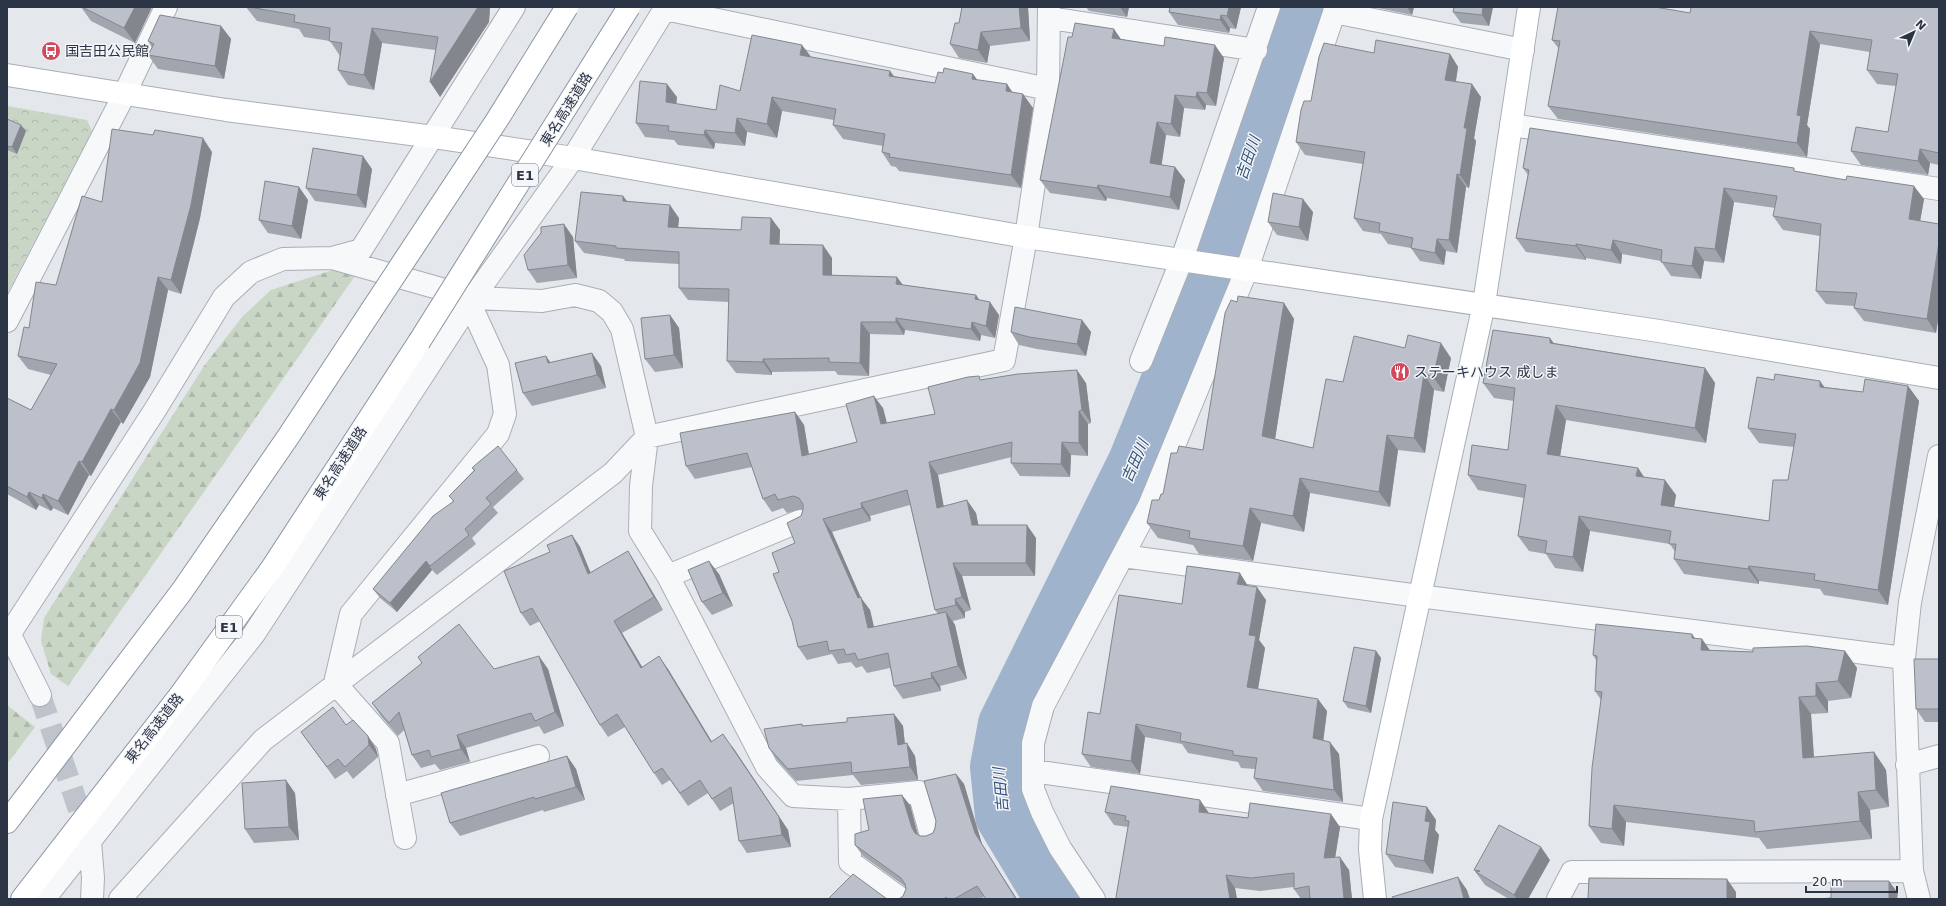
<svg xmlns="http://www.w3.org/2000/svg" width="1946" height="906" font-family="'DejaVu Sans','Noto Sans JP',sans-serif">
<style>
.forest{fill:url(#forest-firs)}
.park{fill:url(#park-crowns)}
.lines{fill:none;stroke-linecap:round;stroke-linejoin:round}
.river{stroke:#9fb4cc;stroke-width:54}
.street-tunnel{stroke:#bfc3cb;stroke-width:22;stroke-dasharray:22 11;stroke-linecap:butt}
.street-casing{stroke:#a9aeb7;stroke-width:24}
.secondary-casing{stroke:#a9aeb7;stroke-width:24}
.highway-casing{stroke:#8b94a3;stroke-width:24}
.street{stroke:#f7f8fa;stroke-width:22}
.secondary{stroke:#fff;stroke-width:22}
.highway{stroke:#fff;stroke-width:22}
.highway-bridge-casing{stroke:#8b94a3;stroke-width:24;stroke-linecap:butt}
.highway-bridge{stroke:#fff;stroke-width:22}
.wall{fill:#a1a5ae;fill-rule:evenodd}
.shaded-wall{fill:#83868d}
.building{fill:#bbc0ca;stroke:#83868d}
.labels{text-anchor:middle;dominant-baseline:central;stroke-width:3;stroke-linejoin:round;paint-order:stroke}
.shield{fill:#f4f6f9;stroke:#676e7b;stroke-width:1}
.shield-label{font-size:13px;font-weight:bold;fill:#2b3445}
.poi-label{font-size:14px;fill:#2b3445;stroke:#f4f6f9;text-anchor:start}
.street-label{font-size:14px;fill:#2b3445;stroke:#f4f6f9}
.water-label{font-size:15px;font-style:italic;fill:#34527a;stroke:#f4f6f9}
</style>
<defs>
<pattern id="forest-firs" width="22" height="20" patternUnits="userSpaceOnUse"><rect width="22" height="20" fill="#c9d6c5"/><path d="M5 1l3.5 6h-7zM16 11l3.5 6h-7z" fill="#adb8ab"/></pattern>
<pattern id="park-crowns" width="20" height="18" patternUnits="userSpaceOnUse"><rect width="20" height="18" fill="#c9d6c5"/><path d="M2 6a3 3 0 1 1 6 0M12 15a3 3 0 1 1 6 0" fill="none" stroke="#adb8ab"/></pattern>
</defs>
<rect width="100%" height="100%" fill="#e4e7ec"/>
<!-- forest -->
<path class="forest" d="M342 267 355 276 68 686 51 674 41 641 44 618 204 366 242 317 271 290Z
M7 705 35 727 7 764Z"/>
<!-- park -->
<path class="park" d="M7 106 87 120 92 131 7 294Z"/>
<g class="lines">
<!-- river -->
<path class="river" d="M1052 899 1002 816 997 767 1005 724 1135 462 1195 314 1300 7"/>
<!-- street-tunnel -->
<path class="street-tunnel" d="M40 695 88 836"/>
<!-- street casing -->
<g class="street-casing">
<path id="street" d="M665 9 1048 89
M1334 12 1523 50
M1050 18 1256 50
M1511 125 1939 189
M332 258 473 298 542 301 575 295 599 301 612 312 622 329 647 437 641 486 640 531 668 576 767 767 793 796 849 799 919 792 931 835
M7 321 124 95 166 7
M1141 361 1182 259 1269 7
M1123 556 1419 596 1904 658
M668 576 800 521
M7 629 40 695
M7 638 155 410 224 297 251 272 283 259 332 258 361 250 514 7
M1907 765 1939 756
M1033 771 1371 819
M397 795 538 756
M849 799 850 862 901 899
M405 838 388 743 335 683 351 614 498 434 505 414 498 365 470 304
M90 842 93 878 92 899
M44 899 254 634 473 298 573 158 666 7
M120 899 263 740 613 473 647 437 1004 360 1026 237 1048 89 1049 7
M1094 899 1060 848 1042 812 1033 789V743L1043 706 1149 506 1247 269 1336 7
M1558 899 1572 872 1912 871
M1919 899 1912 871 1904 658 1910 602 1939 456"/>
</g>
<!-- secondary casing -->
<g class="secondary-casing">
<path id="secondary" d="M7 75 226 110 434 137 573 158 1026 237 1659 331 1939 378
M1375 899 1370 850 1371 819 1484 304 1529 7"/>
</g>
<!-- highway casing -->
<g class="highway-casing">
<path id="highway" d="M7 822 182 591 288 437 371 311
M22 899 181 694 272 568 419 342"/>
</g>
<!-- street -->
<use href="#street" class="street"/>
<!-- secondary -->
<use href="#secondary" class="secondary"/>
<!-- highway -->
<use href="#highway" class="highway"/>
<!-- highway-bridge casing -->
<g class="highway-bridge-casing">
<path id="highway-bridge" d="M371 311 497 120 567 7
M419 342 629 7"/>
</g>
<!-- highway-bridge -->
<use href="#highway-bridge" class="highway-bridge"/>
</g>
<!-- wall -->
<path class="wall" d="M81 7H152L135 43 91 21Z
M246 7H490L489 22 440 97 435 50 382 43 374 90 348 85 338 70 340 56 330 41 304 37 299 29 257 21Z
M962 7H1028L1030 41 990 46 987 63 959 58 950 44 959 23Z
M1086 7H1129L1127 17 1089 11Z
M1241 7 1236 29 1230 28 1229 33 1178 25 1169 12Z
M1373 7H1414L1412 15Z
M1454 7H1493L1489 26 1461 23 1453 12Z
M1939 7V165L1930 163 1928 175 1861 165 1851 151 1888 132 1896 86 1877 84 1867 70 1870 52 1820 44 1807 125 1810 129 1807 157 1558 119 1548 106 1559 49 1552 40 1690 13Z
M221 26 231 39 224 79 158 69 148 55 152 48 148 41Z
M1121 39 1224 58 1216 106 1206 105 1205 110 1184 108 1180 137 1166 135 1161 165 1175 167 1185 180 1179 210 1107 198 1106 201 1050 193 1040 180Z
M1374 53 1450 54 1458 67 1456 81 1481 97 1474 138 1476 141 1469 188 1466 187 1457 253 1446 251 1444 265 1420 261 1411 248 1388 244 1381 234 1363 231 1354 218 1363 164 1305 155 1296 142 1311 101Z
M811 57 894 76 935 83 943 73 973 74 977 80 1007 84 1013 93 1033 108 1021 188 899 171 896 167 891 166 882 152 883 146 843 139 833 125 834 120 782 111 777 138 747 132 745 146 715 143 714 149 678 145 674 140 645 137 636 123 677 97 676 104 716 110 740 91Z
M7 119 26 131 17 154 7 150Z
M212 152 200 218 181 294 168 290 150 377 123 424 121 422 91 476 89 475 68 515 53 508 51 511 39 505 36 510 7 494V398L31 410 51 375 28 369 18 356 29 328 56 285 102 202Z
M1523 168 1797 172 1924 199 1920 221 1939 224V314L1936 333 1864 321 1854 308V306L1826 304 1816 291 1820 236 1783 230 1773 216 1775 208 1734 202 1724 263 1704 261 1701 279 1671 276 1661 261 1622 254 1621 264 1586 258V260L1526 252 1516 238 1528 175Z
M372 169 366 208 315 201 306 188Z
M299 187 308 200 301 239 268 233 259 220Z
M623 196 627 201 679 218 678 227 741 230 771 218 780 230 779 244 832 258V275L976 295 979 300 999 315 995 338 981 335 980 341 905 330 904 335 870 334 869 376 838 375 835 371 772 372V375L736 373 727 361 729 302 688 300 679 288V264L625 261 624 259 584 253 575 241Z
M1313 212 1308 241 1277 235 1268 222Z
M573 237 577 278 537 283 528 270Z
M1237 302 1284 303 1294 319 1275 439 1313 448 1343 382 1451 358 1444 392 1434 390 1425 453 1398 450 1390 507 1310 493 1304 532 1261 523 1253 561 1199 554 1193 545 1158 538 1147 523 1159 500 1163 494 1177 453 1203 450Z
M670 315 679 328 683 368 655 372 645 359Z
M1082 320 1091 332 1086 356 1037 349 1019 345 1011 332Z
M1554 343 1705 368 1715 383 1706 443 1566 420 1560 456 1638 468 1644 477 1676 495 1674 507 1769 521 1788 480 1794 447 1759 443 1748 428 1825 387 1863 392 1908 386 1919 401 1888 605 1824 595 1820 589 1759 581V584L1684 574 1674 559 1675 552 1670 544 1590 531 1583 572 1555 568 1546 554 1529 551 1518 536 1524 498 1478 490 1468 475 1508 450 1514 401 1494 398 1483 383Z
M550 363 601 366 606 388 532 406 523 393Z
M981 380 1086 383 1091 423 1088 424V456L1071 455 1070 477 1020 476 1011 463 1012 457 938 475 944 507 976 513 978 525 1036 538 1035 576H962L971 610 965 612V618L953 621 955 625 967 679 940 686 941 691 903 699 894 686 890 668 867 673 862 666 856 668 851 662 838 664 832 654 807 660 798 647 792 621 779 572 795 543 801 516 803 509H802L787 513 783 508 772 512 763 499 752 467 695 479 686 466 795 412 804 425 809 454 857 442 883 408 887 423 935 414ZM910 505 935 610 938 614 874 627 870 610 861 598 832 532 871 521 870 516Z
M472 468 517 470 524 479 493 507 498 513 472 538 476 544 437 575 432 570 397 612 380 598 373 589 453 501 449 496 474 470Z
M572 535 580 547 591 573 628 551 636 564 663 610 622 633 642 667 668 669 712 742 732 746 788 830 791 847 747 853 739 841 734 803 720 811 708 793 688 806 670 780 662 785 654 773 625 727 608 737 600 725 540 621 530 626 521 613 550 552Z
M719 574 733 606 712 615 702 602Z
M1248 586 1266 600 1259 640 1265 648 1258 689 1327 711 1323 740 1339 754 1343 802 1263 791 1254 778 1255 769 1241 768 1238 762 1188 753 1182 744 1145 737 1140 774 1091 767 1082 754 1100 714 1182 604Z
M1695 639H1702L1710 650 1753 652 1845 651 1857 668 1851 698 1828 701V713L1811 714 1814 757 1874 752 1886 770 1889 807 1870 810 1872 839 1767 849 1759 838 1626 822 1624 846 1601 843 1589 826 1601 700 1595 691 1596 660 1593 655Z
M1376 651 1381 658 1371 713 1348 708 1343 701Z
M418 657 494 669H548L564 726 544 734 539 726 466 748 470 762 440 770 435 764 421 768 412 755 404 730 398 736 381 716 372 703 422 663Z
M1939 659V722H1925L1916 709Z
M894 714 903 726 905 744 915 756 918 780 861 785 853 775 796 781 777 760 769 748 802 724 803 726 847 722Z
M346 725 368 736 376 749 378 757 353 779 347 771 335 779 301 732Z
M567 756 576 769 585 800 544 812 543 810 460 836 450 823Z
M956 774 964 784 982 844 984 897 980 899H899L903 896 906 889V887L863 856 855 845 869 830 910 805 918 835 920 836H926L933 833 935 828Z
M295 793 299 840 254 843 245 829Z
M1427 807 1436 820 1435 830 1439 835 1433 874 1395 867 1386 854Z
M1105 812 1209 813 1248 818 1340 827 1335 857 1349 870 1352 899H1301L1294 889V887L1260 891 1235 888 1237 899H1117L1128 827 1114 825Z
M1550 860 1528 899H1509L1485 885 1474 870Z"/>
<!-- shaded-wall -->
<path class="shaded-wall" d="M135 7H152L135 43 124 28Z
M478 7H490L489 22 440 97 430 82Z
M1019 7H1028L1030 41 1021 28Z
M1120 7H1129L1127 17Z
M1229 7H1241L1236 29 1227 16Z
M1407 7H1414L1412 15Z
M1483 7H1493L1489 26 1482 15Z
M1221 15 1230 28 1229 33 1220 20Z
M221 26 231 39 224 79 215 66Z
M372 28 382 43 374 90 364 75Z
M1114 29 1123 42 1112 38Z
M1810 31 1820 44 1807 125 1810 129 1807 157 1797 143V115Z
M981 32 990 46 987 63 978 50Z
M802 45 812 58 800 55Z
M1215 45 1224 58 1216 106 1207 93Z
M1450 54 1458 67 1454 92 1445 80Z
M890 71 900 84 889 76Z
M973 74 983 88 972 79Z
M667 84 677 97 675 116 666 102Z
M1007 84 1016 98 1006 91Z
M1472 84 1481 97 1474 138 1476 141 1469 188 1460 175 1464 128Z
M1197 92 1206 105 1205 110 1196 97Z
M1023 94 1033 108 1021 188 1011 175Z
M1175 95 1184 108 1180 137 1171 124Z
M772 97 782 111 777 138 767 124Z
M737 118 747 132 745 146 735 133Z
M1157 122 1166 135 1160 176 1150 163Z
M21 125 26 131 17 154 12 147Z
M705 130 715 143 714 149 704 135Z
M203 138 212 152 200 218 181 294 171 280Z
M1920 149 1930 163 1928 175 1918 161Z
M363 156 372 169 366 208 357 195Z
M1175 167 1185 180 1179 210 1170 197Z
M1457 174 1466 187 1457 253 1449 240Z
M1098 185 1107 198 1106 201 1097 188Z
M1914 186 1924 199 1918 233 1909 219Z
M299 187 308 200 301 239 292 226Z
M1724 188 1734 202 1724 263 1715 249Z
M623 196 632 208 623 201Z
M1303 199 1313 212 1308 241 1299 227Z
M670 205 679 218 677 240 668 227Z
M771 218 780 230 779 257 770 244Z
M564 224 573 237 577 278 568 265Z
M1437 239 1446 251 1444 265 1435 253Z
M1613 240 1622 254 1621 264 1611 250Z
M1939 242V314L1936 333 1927 319Z
M1576 244 1586 258V260L1576 246Z
M823 245 832 258V288L823 275Z
M1695 247 1704 261 1701 279 1692 266Z
M158 277 168 290 150 377 123 424 114 410Z
M897 277 906 289 896 284Z
M976 295 985 308 975 299Z
M990 302 999 315 995 338 986 326Z
M1284 303 1294 319 1273 452 1262 436Z
M670 315 679 328 683 368 674 355Z
M896 318 905 330 904 335 896 322Z
M1082 320 1091 332 1086 356 1077 344Z
M861 322 870 334 869 376 860 363Z
M972 322 981 335 980 341 971 329Z
M1550 338 1561 353 1550 343Z
M1441 343 1451 358 1444 392 1433 377Z
M592 353 601 366 606 388 597 375Z
M546 356 555 369 548 363Z
M763 359 772 372V375L763 362Z
M1705 368 1715 383 1706 443 1695 428Z
M1077 370 1086 383 1091 423 1082 410Z
M1424 374 1434 390 1425 453 1414 438Z
M1820 381 1831 396 1820 387Z
M1908 386 1919 401 1888 605 1878 590Z
M874 396 883 408 890 437 881 424Z
M1556 405 1566 420 1558 469 1547 454Z
M111 409 121 422 91 476 82 462Z
M1079 411 1088 424V456L1079 443Z
M795 412 804 425 811 469 802 456Z
M1387 435 1398 450 1390 507 1379 492Z
M1062 442 1071 455 1070 477 1061 464Z
M79 461 89 475 68 515 58 501Z
M929 462 938 475 946 521 937 508Z
M1638 468 1648 483 1636 476Z
M1300 478 1310 493 1304 532 1293 516Z
M1665 480 1676 495 1672 520 1661 505Z
M29 492 39 505 36 510 27 497Z
M43 494 53 508 51 511 42 498Z
M967 500 976 513 981 538 972 525Z
M861 503 870 516 871 521 862 508Z
M1250 508 1261 523 1253 561 1243 546Z
M1579 516 1590 531 1583 572 1573 557Z
M823 519 832 532 861 598 870 610 877 641 868 628 858 598Z
M1027 525 1036 538 1035 576 1026 563Z
M572 535 580 547 596 587 588 574Z
M628 551 636 564 663 610 654 597Z
M426 561 432 570 397 612 390 603Z
M709 561 719 574 733 606 723 593Z
M953 563 962 576 971 610 962 597Z
M1749 566 1759 581V584L1748 569Z
M1240 573 1248 586 1237 584Z
M1257 587 1266 600 1259 640 1265 648 1256 700 1247 687 1249 635Z
M955 599 965 612V618L956 605Z
M946 612 955 625 967 679 958 666Z
M614 621 622 633 650 680 641 668Z
M1692 634 1701 647 1702 639 1714 657 1713 667 1692 638Z
M1376 651 1381 658 1371 713 1366 706Z
M1845 651 1857 668 1851 698 1838 681Z
M539 656 548 669 564 726 555 712Z
M659 656 668 669 720 755 711 742Z
M931 673 940 686 941 691 932 678Z
M1816 683 1828 701V713L1816 696Z
M1799 697 1811 714 1815 775 1803 758Z
M1318 699 1327 711 1322 751 1313 738Z
M894 714 903 726 906 757 898 745Z
M1136 724 1145 737 1140 774 1131 761Z
M457 735 466 748 470 762 461 749Z
M368 736 376 749 378 757 369 745Z
M1330 742 1339 754 1343 802 1334 790Z
M907 743 915 756 918 780 910 767Z
M732 746 788 830 791 847 782 835Z
M1874 752 1886 770 1889 807 1876 790Z
M567 756 576 769 585 800 576 787Z
M956 774 964 784 982 844 1017 899H1016L975 833Z
M286 780 295 793 299 840 289 827Z
M1858 792 1870 810 1872 839 1860 821Z
M902 795 910 805 919 839 922 844 912 828Z
M1200 800 1209 813 1199 812Z
M1614 805 1626 822 1624 846 1612 829Z
M1427 807 1436 820 1435 830 1439 835 1433 874 1424 861 1425 821Z
M1331 814 1340 827 1333 871 1324 858Z
M1541 847 1550 860 1528 899H1517L1514 895Z
M1340 857 1349 870 1352 899H1344Z
M1226 875 1235 888 1237 899H1230Z
M1458 877 1467 890 1470 899H1464Z
M1727 879 1736 892V899H1727Z
M1889 881 1898 893 1897 899H1889Z"/>
<!-- building -->
<path class="building" d="M82 7H135L124 28Z
M249 7H478L430 82 438 37 372 28 364 75 338 70 342 43 329 41 330 28 294 22 295 15Z
M962 7H1019L1021 28 981 32 978 50 950 44 955 23H959Z
M1170 7H1229L1227 16 1221 15 1220 20 1169 12Z
M1454 7H1483L1482 15 1453 12Z
M1558 7H1655L1690 13 1691 7H1939V153L1920 149 1918 161 1851 151 1856 127 1888 132 1898 74 1867 70 1872 40 1810 31 1797 115 1801 116 1797 143 1548 106 1560 41 1552 40Z
M160 15 221 26 215 66 148 55 154 44 148 41Z
M1075 23 1114 29 1112 38 1164 46 1165 37 1215 45 1207 93 1197 92 1196 97 1175 95 1171 124 1157 122 1150 163 1175 167 1170 197 1098 185 1097 188 1040 180 1068 37H1072Z
M752 35 802 45 800 55 890 71 889 76 935 83 938 72 943 73 944 68 973 74 972 79 1007 84 1006 91 1023 94 1011 175 889 157 890 154 882 152 885 134 833 125 836 109 772 97 767 124 737 118 735 133 705 130 704 135 668 131 669 126 636 123 640 81 667 84 666 102 716 110 720 85 740 91Z
M1376 40 1450 54 1445 80 1472 84 1464 128H1467L1460 175 1457 174 1449 240 1437 239 1435 253 1411 248 1413 238 1379 231 1380 223 1354 218 1365 152 1296 142 1301 110 1304 101H1311L1319 57 1324 43 1374 53Z
M7 119 21 125 12 147 7 146Z
M1530 128 1794 168V171L1846 180 1847 176 1914 186 1909 219 1939 224V242L1927 319 1854 308 1857 293 1816 291 1821 224 1773 216 1777 196 1724 188 1715 249 1695 247 1692 266 1661 262 1662 250 1613 240 1611 250 1576 244V246L1516 238 1529 170 1523 168Z
M112 129 153 135 155 130 203 138 191 205 171 280 158 277 140 363 114 410 111 409 82 462 79 461 58 501 43 494 42 498 29 492 27 497 7 486V398L31 410 57 364 18 356 24 327 29 328 36 282 56 285 82 196 102 202Z
M313 148 363 156 357 195 306 188Z
M265 181 299 187 292 226 259 220Z
M581 192 623 196V201L670 205 668 227 741 230 742 217 771 218 770 244 823 245V275L897 277 896 284 976 295 975 299 990 302 986 326 972 322 971 329 896 318V322H861L860 363 829 362V358L763 359V362L727 361 729 289 679 288V252L616 248V246L575 241Z
M1273 193 1303 199 1299 227 1268 222Z
M564 224 568 265 528 270 524 255 541 233V227Z
M1238 296 1284 303 1262 436 1313 448 1326 379 1343 382 1354 336 1405 348 1408 335 1441 343 1433 377 1424 374 1414 438 1387 435 1379 492 1300 478 1293 516 1250 508 1243 546 1189 538 1190 531 1147 523 1152 500H1159L1161 494H1163L1171 453H1177L1179 446 1203 450 1225 313 1231 300 1237 302Z
M1015 307 1082 320 1077 344 1029 337 1011 332Z
M670 315 674 355 645 359 641 318Z
M1493 330 1550 338V343L1705 368 1695 428 1556 405 1547 454 1638 468 1636 476 1665 480 1661 505 1769 521 1773 480H1788L1796 434 1748 428 1757 377 1774 380 1775 374 1820 381V387L1863 392 1865 379 1908 386 1878 590 1814 580 1815 574 1749 566 1748 569 1674 559 1676 544H1669L1671 531 1579 516 1573 557 1545 553 1547 541 1518 536 1526 485 1468 475 1472 445 1508 450 1515 388 1483 383Z
M592 353 597 375 523 393 515 363 546 356 548 363Z
M1077 370 1082 410 1079 411V443L1062 442 1061 464 1011 463 1012 442 929 462 937 508 967 500 972 525H1027L1026 563H953L962 597 955 599 956 605 935 610 907 490 861 503 862 508 823 519 858 598 861 597 868 628 946 612 958 666 931 673 932 678 894 686 888 653 858 660 855 653 846 655 844 649 829 651 827 641 798 647 792 621 773 574 779 572 772 553 795 543 787 523 801 516 803 510V504L799 498 793 496 778 500 775 494 763 499 747 453 686 466 680 433 795 412 802 456 857 442 846 404 874 396 881 424 935 414 928 387 968 377 979 376 980 380 1018 374Z
M498 446 517 470 486 498 491 504 465 529 469 535 430 566 426 561 390 603 373 589 433 516 454 501 449 496 475 470 472 468 474 466Z
M572 535 588 574 628 551 654 597 614 621 641 668 659 656 711 742 723 734 779 817 782 835 739 841 731 787 712 799 700 780 680 793 662 768 654 773 617 714 600 725 532 608 521 613 504 571 550 552 547 545Z
M709 561 723 593 702 602 688 570Z
M1187 566 1240 573 1237 584 1257 587 1249 635 1256 636 1247 687 1318 699 1313 738 1330 742 1334 790 1254 778 1257 758 1233 755V751L1180 741 1181 733 1136 724 1131 761 1082 754 1088 712 1100 714 1119 595 1182 604Z
M459 624 494 669 539 656 555 712 535 721 531 713 457 735 461 749 431 757 429 750 412 755 399 712 389 723 372 703 422 663 418 657Z
M1596 624 1692 634V638L1702 639 1701 650 1753 652V648L1807 646 1845 651 1838 681 1816 683V696L1799 697 1803 758 1874 752 1876 790 1858 792 1860 821 1755 832 1754 821 1614 805 1612 829 1589 826 1592 768 1602 692 1595 691 1597 656 1593 655Z
M1354 647 1376 651 1366 706 1343 701Z
M1914 659H1939V709H1916Z
M333 707 346 725 353 720 368 736 369 745 345 767 338 759 327 767 301 732Z
M894 714 898 745 907 743 910 767 852 773 851 762 788 769 769 748 764 729 802 724V726L847 722V718Z
M567 756 576 787 535 799 534 797 450 823 441 793Z
M956 774 975 833 1016 899H986L977 886 954 899H947L946 897 944 899H899L903 896 906 889 905 884 901 878 855 845V834L869 830 863 799 902 795 912 828 915 833 920 836H926L933 833 935 828 936 821 924 781Z
M286 780 289 827 245 829 242 783Z
M1111 786 1200 800 1199 812 1248 818 1250 803 1331 814 1324 858 1340 857 1344 899H1310L1309 886 1294 889V873L1251 878 1226 875 1230 899H1117L1116 897 1129 821 1125 820 1126 816 1105 812Z
M1393 802 1427 807 1425 821 1430 822 1424 861 1386 854Z
M1499 825 1541 847 1514 895 1476 872 1480 871 1474 870Z
M853 874 887 899H888H828Z
M1458 877 1464 899H1393L1392 897Z
M1589 878 1727 879V899H1588Z
M1831 881H1889V899H1819L1831 898Z"/>
<!-- icons -->
<defs>
<g id="bus-disc" transform="scale(1)"><circle r="9.5" fill="#d1495b" stroke="#f4f6f9"/><path d="M-5-6H5V4H4V6H2V4H-2V6H-4V4H-5ZM-3.5-4V0h7V-4ZM-3.5 1.2v1.5H-2V1.2ZM2 1.2v1.5H3.5V1.2Z" fill="#fff"/></g>
<g id="restaurant-disc" transform="scale(1)"><circle r="9.5" fill="#d1495b" stroke="#f4f6f9"/><path d="M-5-6h1v4h1v-4h1v4h1v-4h1v5L-1.5 .5V6h-2V.5L-5-1ZM5-6V6H3V1.5H1.5Q1.5-4 5-6Z" fill="#fff"/></g>
</defs>
<g fill-rule="evenodd">
<use href="#bus-disc" x="51" y="51"/>
<use href="#restaurant-disc" x="1400" y="372"/>
</g>
<g class="labels">
<!-- shield labels -->
<g class="shield">
<rect x="512" y="164" width="26" height="22" rx="3"/>
<rect x="216" y="616" width="26" height="22" rx="3"/>
</g>
<g class="shield-label">
<text x="525" y="175">E1</text>
<text x="229" y="627">E1</text>
</g>
<!-- poi labels -->
<g class="poi-label">
<text x="65" y="51">国吉田公民館</text>
<text x="1414" y="372">ステーキハウス 成しま</text>
</g>
<!-- street labels -->
<g class="street-label">
<text transform="translate(566 109) rotate(-58)">東名高速道路</text>
<text transform="translate(340 463) rotate(-57)">東名高速道路</text>
<text transform="translate(154 728) rotate(-52)">東名高速道路</text>
</g>
<!-- water labels -->
<g class="water-label">
<text transform="translate(1248 158) rotate(-71)">吉田川</text>
<text transform="translate(1135 461) rotate(-66)">吉田川</text>
<text transform="translate(1001 790) rotate(-95)">吉田川</text>
</g>
</g>
<!-- border -->
<rect width="1946" height="906" fill="none" stroke="#2b3445" stroke-width="16"/>
<!-- north arrow -->
<g transform="translate(1914 32) rotate(44)" stroke="#f4f6f9" stroke-width="3" paint-order="stroke">
<path d="M0-3L7 15L0 10L-7 15Z" fill="#2b3445"/>
<text y="-6" font-size="11" font-weight="bold" text-anchor="middle" fill="#2b3445">N</text>
</g>
<!-- scale -->
<path d="M1806 886v6h91v-6" fill="none" stroke="#2b3445" stroke-width="2"/>
<text x="1812" y="886" font-size="12" fill="#2b3445" stroke="#f4f6f9" stroke-width="3" paint-order="stroke">20 m</text>
</svg>
